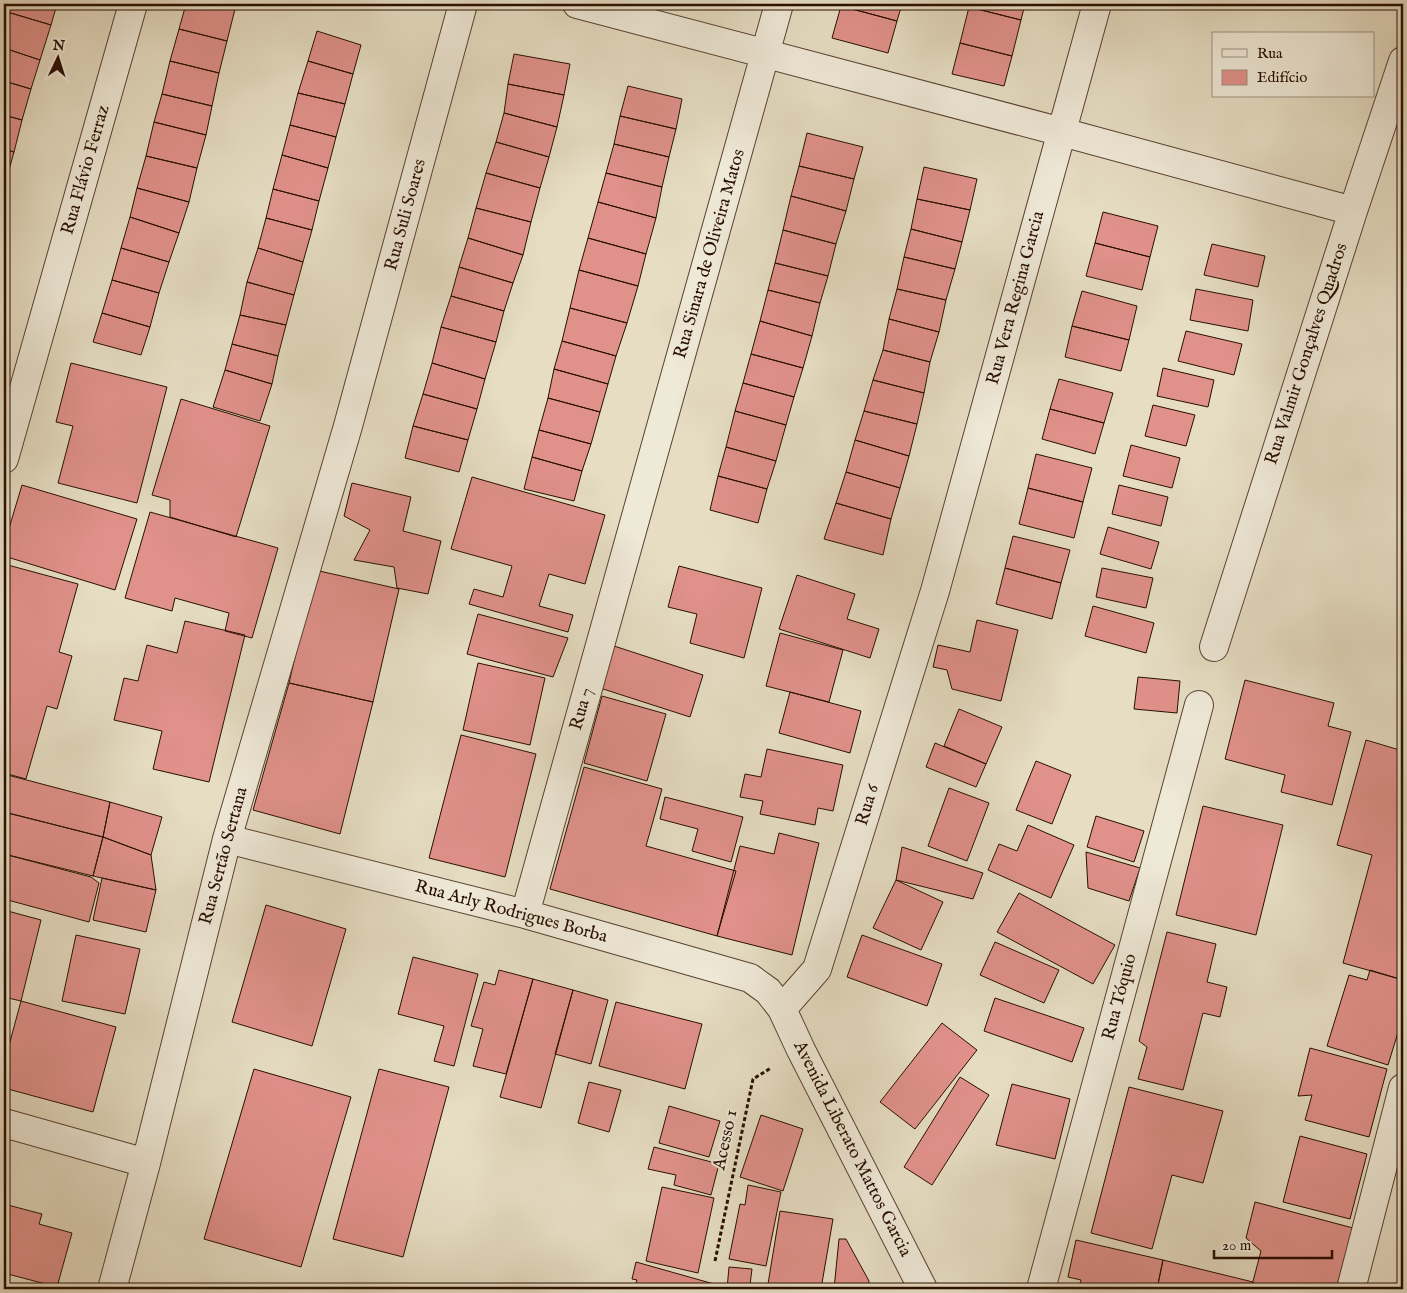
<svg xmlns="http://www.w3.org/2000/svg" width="1407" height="1293" font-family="'IM FELL English',serif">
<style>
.building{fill:#e0918a;stroke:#280f01}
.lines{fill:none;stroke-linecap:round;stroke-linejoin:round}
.minor-casing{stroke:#584232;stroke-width:30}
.path{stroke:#280f01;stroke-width:3;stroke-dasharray:4 2.5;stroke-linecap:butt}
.minor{stroke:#efe9d8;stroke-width:28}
.labels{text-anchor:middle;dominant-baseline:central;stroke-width:4;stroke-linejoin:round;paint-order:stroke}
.street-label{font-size:18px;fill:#280f01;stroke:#efe9d8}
</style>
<rect width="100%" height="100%" fill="#e6ddc3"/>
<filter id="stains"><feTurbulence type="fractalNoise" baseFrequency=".004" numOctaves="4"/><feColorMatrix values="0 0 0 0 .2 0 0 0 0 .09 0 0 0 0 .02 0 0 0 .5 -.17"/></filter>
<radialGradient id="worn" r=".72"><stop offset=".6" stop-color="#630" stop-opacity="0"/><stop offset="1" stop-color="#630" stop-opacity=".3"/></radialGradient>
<!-- building -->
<path class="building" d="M5 4H57L51 25 4 11Z
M186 4H213L235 9 227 41 179 29Z
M694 4H709L708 8Z
M842 4H902L897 21 841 6Z
M969 4H1025L1021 20 969 7Z
M841 6 897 21 888 53 832 38Z
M969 7 1021 20 1012 56 960 43Z
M4 11 51 25 40 60 4 48Z
M179 29 227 41 219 73 170 61Z
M317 31 361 45 353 74 308 61Z
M960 43 1012 56 1004 86 952 74Z
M4 48 40 60 31 89 4 81Z
M514 54 570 64 564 95 508 84Z
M170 61 219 73 212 106 162 94Z
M308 61 353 74 345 104 298 93Z
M4 81 31 89 22 120 4 115Z
M508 84 564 95 557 127 504 113Z
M628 86 682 99 676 129 620 116Z
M298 93 345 104 336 137 290 125Z
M162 94 212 106 206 135 154 122Z
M504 113 557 127 549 157 496 142Z
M4 115 22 120 14 152 4 149Z
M620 116 676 129 669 157 614 144Z
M154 122 206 135 197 168 146 156Z
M290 125 336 137 328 168 282 155Z
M807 133 863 147 854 179 799 166Z
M496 142 549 157 540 188 486 173Z
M614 144 669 157 662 187 606 173Z
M4 149 14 152 5 184H4Z
M282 155 328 168 319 201 273 189Z
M146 156 197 168 189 202 137 188Z
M799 166 854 179 846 211 791 196Z
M924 167 977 179 970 210 917 199Z
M486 173 540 188 531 222 476 208Z
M606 173 662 187 656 218 598 202Z
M137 188 189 202 179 233 130 217Z
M273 189 319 201 312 230 266 218Z
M791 196 846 211 836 244 783 230Z
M917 199 970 210 962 242 911 229Z
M598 202 656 218 646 254 588 238Z
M476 208 531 222 523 255 468 238Z
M1103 212 1158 226 1150 257 1095 243Z
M130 217 179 233 169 262 121 248Z
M266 218 312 230 303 262 258 248Z
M911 229 962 242 955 269 904 257Z
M783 230 836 244 828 276 775 263Z
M468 238 523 255 513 283 459 267Z
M588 238 646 254 638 286 579 270Z
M1095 243 1150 257 1142 290 1086 276Z
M1212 244 1265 256 1258 287 1204 275Z
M121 248 169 262 159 293 112 280Z
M258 248 303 262 294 295 247 282Z
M904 257 955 269 946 300 897 289Z
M775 263 828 276 820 303 768 290Z
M459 267 513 283 504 311 451 296Z
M579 270 638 286 627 323 570 308Z
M112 280 159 293 150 327 102 313Z
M247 282 294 295 286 325 240 315Z
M897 289 946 300 939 332 889 319Z
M1196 289 1253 300 1248 331 1190 320Z
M768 290 820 303 812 336 760 321Z
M1082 291 1137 306 1129 340 1072 326Z
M451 296 504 311 496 342 441 327Z
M570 308 627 323 616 356 562 341Z
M102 313 150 327 141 355 93 342Z
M240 315 286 325 278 356 232 344Z
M889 319 939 332 930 362 883 350Z
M760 321 812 336 803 368 751 354Z
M1072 326 1129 340 1121 371 1065 357Z
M441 327 496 342 485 379 432 363Z
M1186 331 1242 344 1234 375 1178 361Z
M562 341 616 356 608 384 554 369Z
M232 344 278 356 272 384 225 370Z
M883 350 930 362 924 393 873 380Z
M751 354 803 368 794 397 743 383Z
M71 363 167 387 137 503 58 483 73 426 56 422Z
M432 363 485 379 477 409 423 394Z
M1163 368 1214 380 1208 407 1157 396Z
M554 369 608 384 600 412 548 398Z
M225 370 272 384 260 421 213 407Z
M1059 379 1113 393 1104 423 1050 409Z
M873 380 924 393 917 424 864 411Z
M743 383 794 397 786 425 735 411Z
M423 394 477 409 468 440 413 426Z
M548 398 600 412 591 444 539 430Z
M181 399 270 426 236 537 170 517V500L152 495Z
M1153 405 1195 415 1186 446 1145 436Z
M1050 409 1104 423 1095 454 1042 439Z
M735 411 786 425 776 461 726 447Z
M864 411 917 424 909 456 855 440Z
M413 426 468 440 459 472 405 458Z
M539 430 591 444 582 471 532 457Z
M855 440 909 456 900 488 846 472Z
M1131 445 1180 458 1172 488 1123 476Z
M726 447 776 461 767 489 718 476Z
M1036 454 1092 468 1083 502 1028 488Z
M532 457 582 471 574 501 524 489Z
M846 472 900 488 891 519 836 503Z
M718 476 767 489 758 523 710 510Z
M472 477 605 515 585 584 549 574 539 606 573 615 568 632 469 604 474 589 503 597 512 566 451 549Z
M352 483 411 497 403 531 441 541 428 594 397 588 394 567 354 560 370 530 344 516Z
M22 485 137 519 115 590 4 556V545Z
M1119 485 1168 497 1161 526 1112 514Z
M1028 488 1083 502 1074 538 1019 524Z
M836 503 891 519 883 555 824 539Z
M150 512 278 548 252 638 225 631 229 613 175 598 172 611 125 598Z
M1108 527 1159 542 1151 569 1100 554Z
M1013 536 1070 550 1061 583 1005 568Z
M4 564 78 584 59 652 72 656 57 709 47 706 26 779 4 773Z
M679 566 762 588 744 658 690 643 697 614 668 607Z
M1005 568 1061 583 1052 619 996 604Z
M1102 568 1153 578 1146 608 1096 597Z
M315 570 399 589 373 702 289 683Z
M797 575 855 594 847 619 879 629 870 658 779 629Z
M1093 606 1154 623 1146 653 1085 636Z
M478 614 568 638 553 677 467 654Z
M977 620 1018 630 1001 701 952 689 947 670 933 667 938 645 970 652Z
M185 621 245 635 209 782 153 769 162 731 114 720 124 678 138 681 147 645 177 653Z
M780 633 843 650 829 702 766 686Z
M614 646 703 675 690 717 600 688Z
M478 663 545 678 530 745 463 730Z
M1138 677 1180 681 1177 713 1134 709Z
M1245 680 1334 703 1328 726 1351 732 1332 805 1281 792 1285 775 1225 759Z
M289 683 373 702 340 834 253 810Z
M790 692 861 711 850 753 779 733Z
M602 696 666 714 647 781 584 763Z
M959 709 1002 727 986 764 944 746Z
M461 735 536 754 505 877 429 858Z
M1366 740 1403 751V980L1343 963 1372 855 1337 845Z
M935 743 986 764 976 787 926 767Z
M767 749 843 765 833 811 818 808 815 825 760 814 763 801 740 797 745 774 761 777Z
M1036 761 1071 775 1052 824 1016 810Z
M584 767 662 789 646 846 736 871 717 936 550 889Z
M4 774 110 802 103 837 4 812Z
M949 788 989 803 967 861 928 846Z
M665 797 743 817 731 862 692 851 698 829 660 819Z
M110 802 162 817 151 855 103 837Z
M1203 806 1283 825 1256 935 1176 915Z
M4 812 103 837 93 876 4 854Z
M1096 816 1144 831 1134 862 1087 847Z
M1028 825 1074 845 1051 898 988 870 999 844 1017 851Z
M779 833 819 843 792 955 717 936 740 846 774 854Z
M103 837 151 855 156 890 93 876Z
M902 847 983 873 973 899 896 880Z
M1086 852 1140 868 1129 901 1088 888Z
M4 854 91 877 99 883 89 922 4 899Z
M102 878 156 890 146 932 93 920Z
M896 880 943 902 921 950 873 928Z
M1019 893 1115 945 1093 984 997 932Z
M266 905 346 929 312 1046 232 1022Z
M4 910 41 920 21 1001 4 997Z
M1167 932 1216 944 1207 982 1227 987 1220 1017 1203 1013 1183 1090 1138 1079 1147 1047 1139 1041Z
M76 935 140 949 125 1014 62 1001Z
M862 935 942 964 927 1006 847 977Z
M995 942 1059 970 1044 1003 980 975Z
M413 957 478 974 454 1066 434 1061 444 1026 398 1014Z
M499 970 533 979 506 1074 473 1066 483 1029 471 1026 484 982 495 985Z
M1370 970 1403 980V1016L1388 1065 1327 1046 1349 975 1367 980Z
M533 979 573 990 541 1108 500 1097Z
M573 990 608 1000 591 1064 555 1054Z
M995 998 1084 1028 1072 1062 984 1031Z
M21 1001 116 1027 93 1112 4 1088V1064Z
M616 1002 702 1024 685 1089 599 1066Z
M942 1023 977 1050 915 1129 880 1102Z
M1310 1048 1387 1069 1369 1137 1305 1120 1312 1095 1298 1096Z
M254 1069 351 1097 301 1267 204 1239Z
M379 1069 449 1087 403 1257 333 1239Z
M960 1077 989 1095 932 1185 904 1167Z
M589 1082 621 1090 609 1132 578 1123Z
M1012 1084 1070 1099 1055 1159 996 1145Z
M1129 1087 1223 1111 1203 1183 1172 1175 1152 1249 1091 1233Z
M669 1106 720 1121 709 1157 659 1143Z
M761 1115 803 1129 783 1191 740 1177Z
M1300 1136 1367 1154 1350 1219 1283 1202Z
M654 1147 719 1164 711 1195 674 1185 676 1175 648 1169Z
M748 1185 781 1192 766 1266 729 1259 740 1204 745 1205Z
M662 1187 714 1198 698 1273 646 1261Z
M1255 1202 1353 1228 1336 1289H1251L1261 1251 1246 1238Z
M4 1204 42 1214 39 1224 72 1233 57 1287 4 1273Z
M780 1211 833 1219 821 1289H798L768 1284Z
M839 1239H846L869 1281 868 1289H834Z
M1076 1240 1163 1260 1157 1289H1079L1081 1280 1068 1277Z
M1163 1260 1253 1282 1251 1289H1157Z
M636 1262 714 1284 713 1289H634L637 1280 632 1279Z
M729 1267 752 1269 750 1285 767 1287V1289H727Z"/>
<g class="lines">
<!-- minor casing -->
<g class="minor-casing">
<path id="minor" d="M577 4 1062 132 1353 211
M4 459 133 4
M1214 647 1353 211 1403 61
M227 839 525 914 750 978 768 991 782 1009 801 1050 923 1289
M525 914 779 4
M782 1009 817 969 935 591 1097 4
M4 1123 146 1163
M112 1289 146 1163 227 839 348 426 463 4
M1041 1289 1199 705
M1351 1289 1403 1088"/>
</g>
<!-- path -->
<path class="path" d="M715 1261 753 1079 771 1068"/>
<!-- minor -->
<use href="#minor" class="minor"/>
</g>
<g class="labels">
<!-- street labels -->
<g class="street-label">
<text transform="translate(86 170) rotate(-74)">Rua Flávio Ferraz</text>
<text transform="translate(406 215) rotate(-75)">Rua Suli Soares</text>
<text transform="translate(710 254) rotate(-74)">Rua Sinara de Oliveira Matos</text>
<text transform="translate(1016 298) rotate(-75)">Rua Vera Regina Garcia</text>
<text transform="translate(1307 354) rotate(-72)">Rua Valmir Gonçalves Quadros</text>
<text transform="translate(582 709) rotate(-74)">Rua 7</text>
<text transform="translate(868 805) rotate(-73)">Rua 6</text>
<text transform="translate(224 856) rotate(-75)">Rua Sertão Sertana</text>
<text transform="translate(511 912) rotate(15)">Rua Arly Rodrigues Borba</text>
<text transform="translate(1120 997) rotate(-75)">Rua Tóquio</text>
<text transform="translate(726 1140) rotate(-78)">Acesso 1</text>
<text transform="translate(852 1149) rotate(63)">Avenida Liberato Mattos Garcia</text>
</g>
</g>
<!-- margin -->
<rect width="1407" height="1293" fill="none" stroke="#e6ddc3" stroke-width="20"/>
<rect x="5" y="5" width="1397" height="1283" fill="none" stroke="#280f01" stroke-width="2.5"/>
<rect x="10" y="10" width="1387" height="1273" fill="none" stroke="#280f01"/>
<!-- legend -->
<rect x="1212" y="32" width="162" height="65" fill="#efe9d8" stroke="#9f9282"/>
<rect x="1222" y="49" width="25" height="8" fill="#efe9d8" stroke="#9f9282"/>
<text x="1257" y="58" font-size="15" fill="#280f01">Rua</text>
<rect x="1222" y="70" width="25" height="15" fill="#e0918a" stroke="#9f9282"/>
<text x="1257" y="82" font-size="15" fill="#280f01">Edifício</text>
<!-- north arrow -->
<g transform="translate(58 58) rotate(4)" stroke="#efe9d8" stroke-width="4" paint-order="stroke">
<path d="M0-4L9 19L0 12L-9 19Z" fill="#280f01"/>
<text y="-8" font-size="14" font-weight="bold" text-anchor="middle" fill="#280f01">N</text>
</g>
<!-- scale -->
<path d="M1214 1250v8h118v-8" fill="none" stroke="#280f01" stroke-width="2.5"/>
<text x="1222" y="1250" font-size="15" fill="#280f01" stroke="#efe9d8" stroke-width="4" paint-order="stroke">20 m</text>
<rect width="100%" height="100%" filter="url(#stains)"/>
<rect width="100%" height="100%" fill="url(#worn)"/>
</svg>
